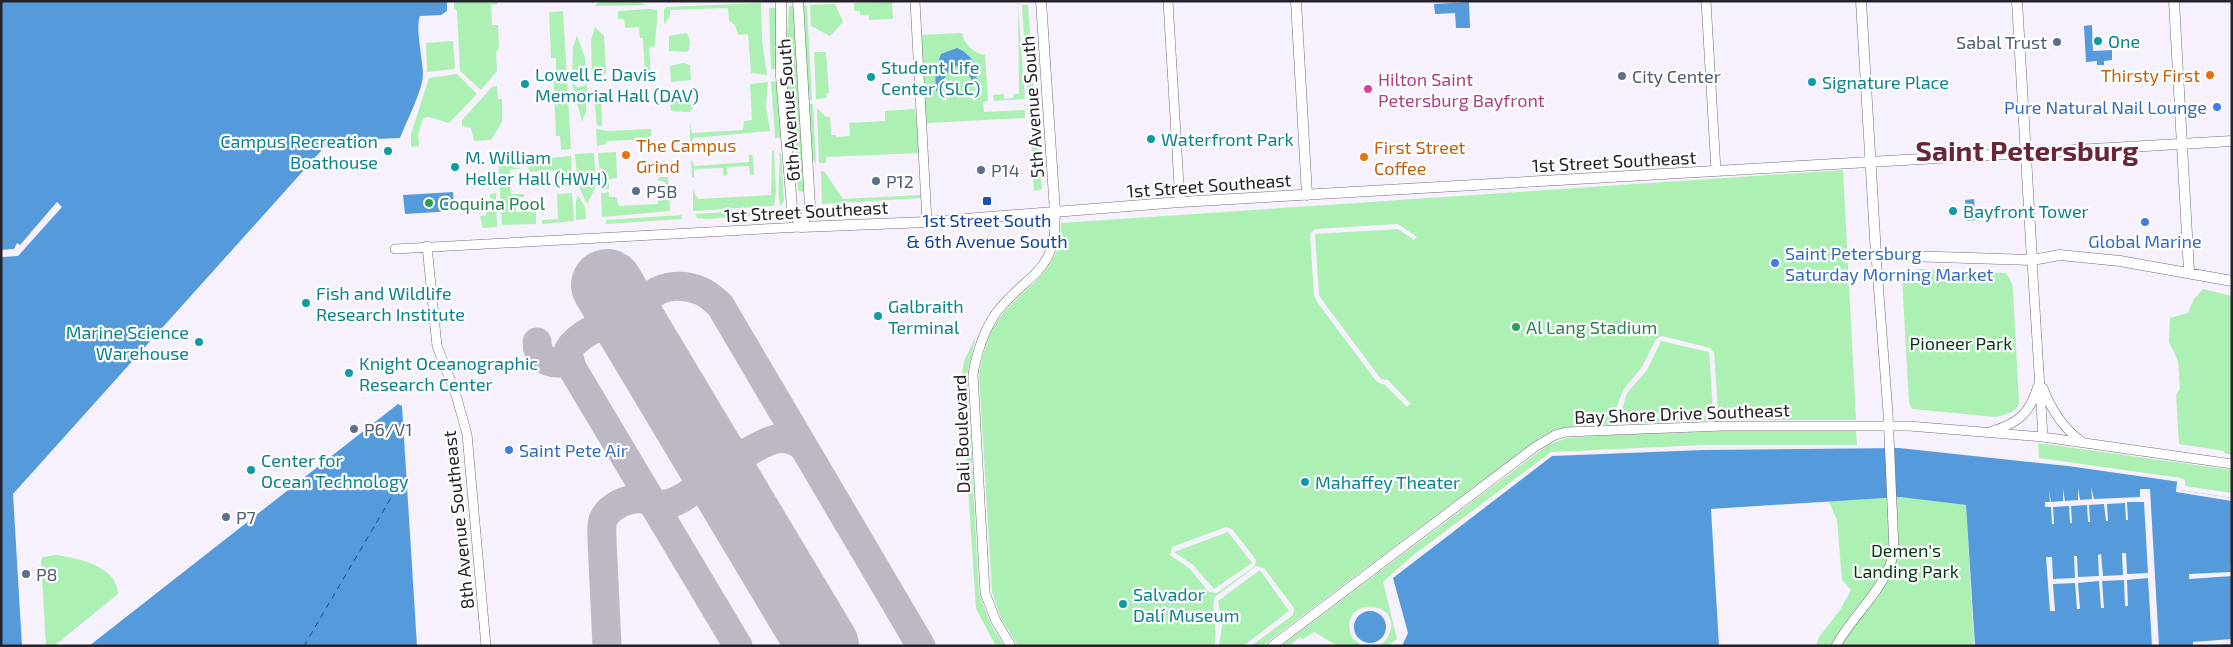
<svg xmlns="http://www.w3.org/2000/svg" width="2233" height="647" font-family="'Exo 2',sans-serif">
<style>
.green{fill:#adf0b4;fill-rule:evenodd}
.water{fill:#559bdc}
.pier{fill:#f6f1fd}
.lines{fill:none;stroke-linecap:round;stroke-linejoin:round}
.ferry{stroke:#1b4c78;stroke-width:1;stroke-dasharray:6 5;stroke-linecap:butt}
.taxiway{stroke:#bdb8c3;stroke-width:29}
.runway{stroke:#bdb8c3;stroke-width:72}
.minor-casing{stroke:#746c7d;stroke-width:10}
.tertiary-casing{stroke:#746c7d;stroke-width:11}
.minor{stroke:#fff;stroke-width:9}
.tertiary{stroke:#fff;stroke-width:10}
.culture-dot{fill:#0f9aa8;stroke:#fff;stroke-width:2}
.service-dot{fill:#5c6f8a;stroke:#fff;stroke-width:2}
.food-dot{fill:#e8710a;stroke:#fff;stroke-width:2}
.hotel-dot{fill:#d1479c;stroke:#fff;stroke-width:2}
.shop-dot{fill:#3f7fe0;stroke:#fff;stroke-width:2}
.transit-dot{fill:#1a4fb4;stroke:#fff;stroke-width:2}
.leisure-dot{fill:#2e9e5b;stroke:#fff;stroke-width:2}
.labels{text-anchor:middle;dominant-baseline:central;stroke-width:4.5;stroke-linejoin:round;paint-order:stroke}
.culture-label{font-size:18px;fill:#0d838f;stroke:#fff;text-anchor:start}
.service-label{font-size:18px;fill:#4e5e75;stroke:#fff;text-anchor:start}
.food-label{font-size:18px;fill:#c56008;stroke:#fff;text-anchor:start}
.hotel-label{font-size:18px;fill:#b23c85;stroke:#fff;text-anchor:start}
.street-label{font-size:18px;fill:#252229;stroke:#fff}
.shop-label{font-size:18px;fill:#366cbe;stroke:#fff;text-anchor:start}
.leisure-label{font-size:18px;fill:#27864d;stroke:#fff;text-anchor:start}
.transit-label{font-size:18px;fill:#164399;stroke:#fff}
.park-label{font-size:18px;fill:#00390f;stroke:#fff}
.town-label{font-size:28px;font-weight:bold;fill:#6a2539;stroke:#fff}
</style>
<rect width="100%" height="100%" fill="#f6f1fd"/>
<!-- green -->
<path class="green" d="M454 1H497V4L491 5 492 25H498L499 48 496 52 497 71 481 90 460 71 457 11 454 9Z
M599 1H634L647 5 595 6Z
M892 2 893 19 869 20V15H860V11H854V3Z
M761 3 762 41 767 75 751 73 748 34 738 35 735 25 729 21 728 8 670 10V16L665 24 664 23V10L666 7Z
M835 4 843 22 830 36 811 26 810 5Z
M806 5 807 7 812 100H807L803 6Z
M1022 5H1028L1034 95 1031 99H1028Z
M789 6H795L805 192 798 191 796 156 789 134 785 67Z
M1018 6 1025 99 994 101 993 95 1004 94V99L1013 98 1014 94H1019Z
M769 8H778L777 69H771Z
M649 9 657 10C658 23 655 33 655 46L649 47 651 75H645L643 38H640L639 27 625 28 624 19H618V11Z
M563 11 571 149 561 150 560 136H556L553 71H556V58H551L549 12Z
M595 27 604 36 606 74H592L591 40Z
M686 33C691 37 691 47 687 52L669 51V36Z
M962 33C964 45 974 53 985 55L988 101 983 102 984 112 1025 110V118L927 123V133L924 134 921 35Z
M577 35 585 58 586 75 576 72 572 76 573 48Z
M453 41 455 69 427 72 426 43Z
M814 52H826L829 93 826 94 827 98 816 99Z
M683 63 690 65 691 80 671 82 670 66Z
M457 74 477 94 449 123 429 117 423 118 418 135 419 146 411 147V134L429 78Z
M774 81 777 83 781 138H775V135L771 82Z
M768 82 766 107 770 131 693 138V148H690V123L692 133 743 130 744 121 752 120 750 84Z
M572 83 578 88 587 84 586 111 582 122Z
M497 86 498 99H502V122L491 140 474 141 471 128 462 126V120L492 87Z
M691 94 693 107 690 112 671 111 670 101 674 95Z
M594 96H601L602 126H597Z
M808 104H813L816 164 811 158Z
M817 108 826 117H830L831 135H836V137L850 136 849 123 885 121V111L915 109 921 159 919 153 826 157V163H819Z
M596 129 608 131 651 129V139L607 141 606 144 597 146Z
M1031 135H1037L1042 189 1034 191Z
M772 151H774L776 192 774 206 693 211V190L698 199 771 195Z
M616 152 617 178 609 179V189H601L598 153Z
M594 153 596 186 587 204 578 185 575 154Z
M779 153H781L784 201 781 206C775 199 782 166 779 153Z
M749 154 753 156 754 175H750L749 166 727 167V175H723V168L694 169V177L692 178 691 158 694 166 749 162Z
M571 156 572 186H559L558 170 529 172 528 160Z
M498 157H505L506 162 512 161 513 168H523L510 170 511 194H524V197H515L516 212H536V224L502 225Z
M1843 170 1856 420H1723L1577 426 1553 430 1532 443 1262 646H1251L1293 615 1294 608 1264 568 1256 566 1215 597C1210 608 1219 630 1214 646H1018L1001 618 992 592 979 374C982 358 986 341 994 326 1019 286 1062 277 1061 223ZM1398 224 1417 237 1414 240 1398 229 1315 234 1319 295 1322 300 1381 379 1388 380 1411 404 1407 407 1385 385 1377 382 1317 302 1314 295 1310 234 1315 229ZM1662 336 1710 348 1714 352 1718 411 1713 416 1625 419 1617 414V406L1623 390 1642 367 1656 339ZM1226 527 1232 529 1256 560 1255 566 1217 593 1209 592 1189 568 1170 555 1172 547Z
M821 171H824L843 199 921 195 922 187V198L822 204Z
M660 177H668L670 211 602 217 601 193 609 192V197H616L619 206 658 204 659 196 666 195 665 182 657 180Z
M496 193 497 227 483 228 480 216H486V203H490V194Z
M572 193 574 221 542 224V220L558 219 557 194Z
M578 195 585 207 586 219 576 220V201Z
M775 209V214L707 219 697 218 695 214Z
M681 215 682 219 606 224V220Z
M1918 269 2006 273 2012 283 2013 291 2019 403C2016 413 2004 415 1995 417L1912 409 1909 403 1902 278 1912 270Z
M2203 289 2232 296V455L2224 453V451L2179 444 2176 395 2180 389 2178 361 2169 342 2170 318 2188 313 2194 299Z
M976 336 967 374 979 593 990 623 1004 646H996L976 609 961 380 964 361Z
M1661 341 1709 352 1713 411 1626 415 1621 412 1627 393 1647 370Z
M1723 431H1856L1857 445H1703L1551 452 1411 557 1383 582 1397 639 1388 646H1377C1383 644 1388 639 1390 632 1401 599 1336 596 1352 638L1363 646H1338L1314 632 1303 639 1300 637 1289 646H1281L1548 445 1567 438 1593 436Z
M2038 443 2232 470V493L2185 486V480L2181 478 2039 458Z
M1904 497 1966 505 1974 646H1816L1819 637 1840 610 1851 590 1842 580 1837 520 1828 500Z
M1228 532 1252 563 1214 589 1193 565 1174 552Z
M56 555C77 558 118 566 118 594L54 646H46L41 561 43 557Z
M1260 570 1289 611 1243 646H1219L1222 627 1218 601Z"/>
<!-- water -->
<path class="water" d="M1 1H447V11L441 15 420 16C415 28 423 60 423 75 423 89 406 123 400 138L330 141 13 494 22 646H1Z
M1469 2 1470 28H1456L1455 13 1435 14 1434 4Z
M2092 25 2093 51 2112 50V60L2104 61V65H2097V61L2086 62 2084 26Z
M957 48C973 55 976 65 977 82H973L965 68 957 66 950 68 945 78 943 92 936 91 935 71 941 54Z
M453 192 454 211 405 214 403 195Z
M1974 199 1976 220 1967 221 1965 200Z
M398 404 402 406 417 646H89Z
M1899 448 2068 466 2180 482V490L2232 498V646H1975L1966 505 1900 497 1711 509 1719 646H1402L1408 633 1393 578 1552 456 1703 450Z
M1354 627a16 16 0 1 1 32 0a16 16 0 1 1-32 0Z"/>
<!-- pier -->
<path class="pier" d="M57 202 62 207 18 256 1 257V250L14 249 17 243 20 245Z
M2177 482H2180V490L2232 498V501L2176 492Z
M2091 487 2094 499 2140 497V489H2150L2159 646H2152L2148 578 2127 580 2128 606H2125L2124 580 2102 581 2104 608H2101L2099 581 2078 583 2080 609H2077L2075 583 2053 584 2055 611H2050L2046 557H2052L2053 579 2075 578 2074 556H2077L2078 577 2099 576 2098 555 2101 554 2103 576 2123 575 2122 553H2126L2127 574 2148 573 2144 502H2127L2128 520H2126L2125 503 2107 504 2108 521H2106L2104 504 2089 505 2090 522H2088L2087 505 2071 506 2072 523H2070L2069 506 2053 507 2054 524H2052L2051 507H2045V502H2050L2049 490 2051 502 2063 501V489L2065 501 2078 500V488L2080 500 2092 499Z
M2230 559 2232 576 2189 579V574L2231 572Z
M2232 639V644L2193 646V642Z"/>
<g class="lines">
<!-- ferry -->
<path class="ferry" d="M304 646 399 484"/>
<!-- taxiway -->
<path class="taxiway" d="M640 339C627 298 666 276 701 291 708 294 714 300 720 305L921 646
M537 342C537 355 545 363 558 363 569 358 566 350 574 343 584 333 605 321 619 321L635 330
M568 353 572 368 738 646
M706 450 722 456 748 452C734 465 727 480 735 498
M748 452C766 442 782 431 801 445
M607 646 602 540C602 534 601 526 603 520 608 507 628 497 642 499 651 500 658 506 668 504 681 501 695 489 706 482"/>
<!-- runway -->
<path class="runway" d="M607 285 823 646"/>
<!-- minor casing -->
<g class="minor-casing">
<path id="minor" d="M915 1 927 222
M1168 1 1180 202
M1706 1 1716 171
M427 246 437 346 456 395 467 434 486 646
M395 249 801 227
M2032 260 2043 437
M2043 388C2051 409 2063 428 2081 441
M1992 431C2019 423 2030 413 2038 386
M1011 646 996 621 985 593 973 374C977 352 983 332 996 313 1028 272 1058 273 1055 212
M1272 646 1535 447 1555 435 1566 432 1723 426H1909L2043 437 2232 464
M1836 646C1853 614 1889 586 1894 550L1888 413 1876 255"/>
</g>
<!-- tertiary casing -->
<g class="tertiary-casing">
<path id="tertiary" d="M781 1V76L792 207 801 227
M798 1 810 206 801 227
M1041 1 1055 212
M1296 1 1307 195
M1861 1 1876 255 2032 260 2060 255 2120 261 2232 281
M2017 1 2032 260
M2174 1 2189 271
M801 227 927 222 1180 202 2232 141"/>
</g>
<!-- minor -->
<use href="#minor" class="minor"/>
<!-- tertiary -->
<use href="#tertiary" class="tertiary"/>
</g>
<!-- markers -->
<g class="culture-dot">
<circle cx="2098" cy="41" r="5"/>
<circle cx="871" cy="77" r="5"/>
<circle cx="1812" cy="82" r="5"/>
<circle cx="525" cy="84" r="5"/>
<circle cx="1151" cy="139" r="5"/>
<circle cx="388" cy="151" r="5"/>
<circle cx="455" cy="167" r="5"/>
<circle cx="1953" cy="211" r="5"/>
<circle cx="306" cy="303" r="5"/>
<circle cx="878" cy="316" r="5"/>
<circle cx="199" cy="342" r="5"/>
<circle cx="349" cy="373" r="5"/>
<circle cx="251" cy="470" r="5"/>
<circle cx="1305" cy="482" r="5"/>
<circle cx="1123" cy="604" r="5"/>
</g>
<g class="service-dot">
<circle cx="2057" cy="42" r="5"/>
<circle cx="1622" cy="76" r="5"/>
<circle cx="981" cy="170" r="5"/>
<circle cx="876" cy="181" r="5"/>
<circle cx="636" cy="191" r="5"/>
<circle cx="354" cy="429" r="5"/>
<circle cx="226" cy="517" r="5"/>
<circle cx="26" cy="574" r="5"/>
</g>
<g class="food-dot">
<circle cx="2210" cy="75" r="5"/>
<circle cx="626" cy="155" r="5"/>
<circle cx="1364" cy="157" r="5"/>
</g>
<circle class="hotel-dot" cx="1368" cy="89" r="5"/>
<g class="shop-dot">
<circle cx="2217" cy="107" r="5"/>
<circle cx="2145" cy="222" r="5"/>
<circle cx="1775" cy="263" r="5"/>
<circle cx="509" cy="450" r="5"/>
</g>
<rect class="transit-dot" x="982" y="196" width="10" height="10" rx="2.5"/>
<g class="leisure-dot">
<circle cx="429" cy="203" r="5"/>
<circle cx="1516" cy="327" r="5"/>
</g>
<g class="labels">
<!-- culture labels -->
<g class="culture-label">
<text x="2108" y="41">One</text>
<text x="881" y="67">Student Life<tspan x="881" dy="21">Center (SLC)</tspan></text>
<text x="535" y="74">Lowell E. Davis<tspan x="535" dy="21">Memorial Hall (DAV)</tspan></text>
<text x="1822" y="82">Signature Place</text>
<text x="1161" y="139">Waterfront Park</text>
<text x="378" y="141" text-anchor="end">Campus Recreation<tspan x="378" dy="21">Boathouse</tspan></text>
<text x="465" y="157">M. William<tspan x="465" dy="21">Heller Hall (HWH)</tspan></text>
<text x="1963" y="211">Bayfront Tower</text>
<text x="316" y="293">Fish and Wildlife<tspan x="316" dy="21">Research Institute</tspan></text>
<text x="888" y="306">Galbraith<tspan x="888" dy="21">Terminal</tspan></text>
<text x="189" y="332" text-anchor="end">Marine Science<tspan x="189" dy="21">Warehouse</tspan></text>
<text x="359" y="363">Knight Oceanographic<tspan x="359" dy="21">Research Center</tspan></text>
<text x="261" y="460">Center for<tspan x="261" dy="21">Ocean Technology</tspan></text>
<text x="1315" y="482">Mahaffey Theater</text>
<text x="1133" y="594">Salvador<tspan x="1133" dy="21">Dalí Museum</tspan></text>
</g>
<!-- service labels -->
<g class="service-label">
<text x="2047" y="42" text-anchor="end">Sabal Trust</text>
<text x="1632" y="76">City Center</text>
<text x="991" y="170">P14</text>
<text x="886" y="181">P12</text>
<text x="646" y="191">P5B</text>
<text x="364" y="429">P6/V1</text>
<text x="236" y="517">P7</text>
<text x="36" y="574">P8</text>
</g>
<!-- food labels -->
<g class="food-label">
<text x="2200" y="75" text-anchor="end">Thirsty First</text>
<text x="636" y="145">The Campus<tspan x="636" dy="21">Grind</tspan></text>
<text x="1374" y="147">First Street<tspan x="1374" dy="21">Coffee</tspan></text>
</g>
<!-- hotel labels -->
<g class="hotel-label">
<text x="1378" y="79">Hilton Saint<tspan x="1378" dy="21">Petersburg Bayfront</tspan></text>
</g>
<!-- street labels -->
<g class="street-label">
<text transform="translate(1032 107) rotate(-94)">5th Avenue South</text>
<text transform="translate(788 110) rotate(-94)">6th Avenue South</text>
<text transform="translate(1614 161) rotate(-3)">1st Street Southeast</text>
<text transform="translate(1209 185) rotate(-4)">1st Street Southeast</text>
<text transform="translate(806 211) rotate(-3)">1st Street Southeast</text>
<text transform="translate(1682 413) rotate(-2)">Bay Shore Drive Southeast</text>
<text transform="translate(961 434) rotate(-92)">Dali Boulevard</text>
<text transform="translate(458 520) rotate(-96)">8th Avenue Southeast</text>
</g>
<!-- shop labels -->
<g class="shop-label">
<text x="2207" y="107" text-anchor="end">Pure Natural Nail Lounge</text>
<text x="2145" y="241" text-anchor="middle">Global Marine</text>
<text x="1785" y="253">Saint Petersburg<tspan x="1785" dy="21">Saturday Morning Market</tspan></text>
<text x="519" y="450">Saint Pete Air</text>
</g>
<!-- leisure labels -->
<g class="leisure-label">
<text x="439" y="203">Coquina Pool</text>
<text x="1526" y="327">Al Lang Stadium</text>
</g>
<!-- transit labels -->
<g class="transit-label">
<text x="987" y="220">1st Street South<tspan x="987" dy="21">&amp; 6th Avenue South</tspan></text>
</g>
<!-- park labels -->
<g class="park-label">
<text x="1961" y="343">Pioneer Park</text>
<text x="1906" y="550">Demen's<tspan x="1906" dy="21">Landing Park</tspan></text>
</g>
<!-- town labels -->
<g class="town-label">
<text x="2027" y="150">Saint Petersburg</text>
</g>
</g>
<!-- border -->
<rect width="2233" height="647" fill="none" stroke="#252229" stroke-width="5"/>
</svg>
